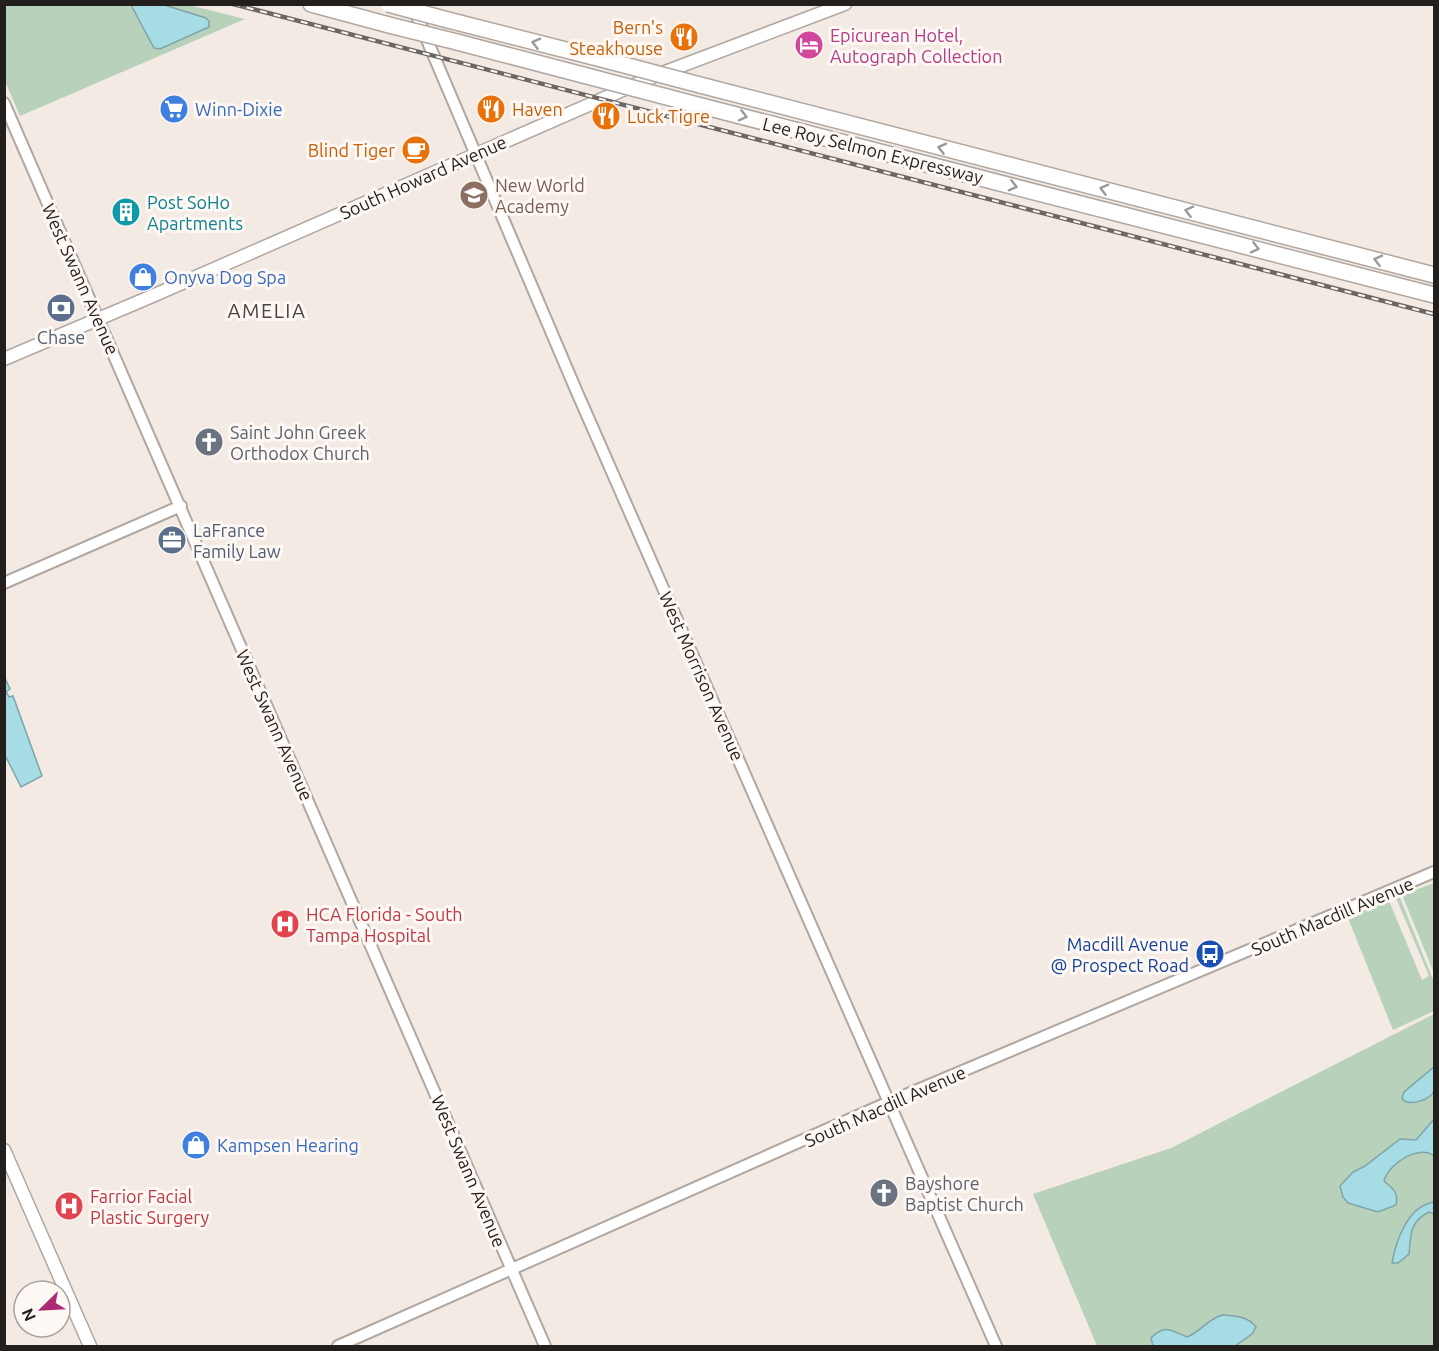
<svg xmlns="http://www.w3.org/2000/svg" width="1439" height="1351" font-family="Ubuntu,sans-serif">
<style>
.green{fill:#b7d1bb}
.water{fill:#a6dde5;stroke:#7fa4a9;stroke-width:1.5}
.lines{fill:none;stroke-linecap:round;stroke-linejoin:round}
.minor-casing{stroke:#b0a7a1;stroke-width:14}
.major-casing{stroke:#b0a7a1;stroke-width:15}
.highway-casing{stroke:#b0a7a1;stroke-width:18}
.minor{stroke:#fff;stroke-width:10}
.major{stroke:#fff;stroke-width:12}
.highway{stroke:#fff;stroke-width:15}
.rail-casing{stroke:#6d6763;stroke-width:4.5}
.rail{stroke:#fef8f4;stroke-width:2;stroke-dasharray:7;stroke-linecap:butt}
.highway-bridge-casing{stroke:#b0a7a1;stroke-width:18;stroke-linecap:butt}
.highway-bridge{stroke:#fff;stroke-width:15}
.oneway{stroke:#9c9a99}
.labels{text-anchor:middle;dominant-baseline:central;stroke-width:6;stroke-linejoin:round;paint-order:stroke}
.food-label{font-size:18px;fill:#c56008;stroke:#fef8f4;text-anchor:end}
.hotel-label{font-size:18px;fill:#b23c85;stroke:#fef8f4;text-anchor:start}
.shop-label{font-size:18px;fill:#366cbe;stroke:#fef8f4;text-anchor:start}
.street-label{font-size:18px;fill:#231f1d;stroke:#fef8f4}
.education-label{font-size:18px;fill:#785e54;stroke:#fef8f4;text-anchor:start}
.culture-label{font-size:18px;fill:#0d838f;stroke:#fef8f4;text-anchor:start}
.service-label{font-size:18px;fill:#4e5e75;stroke:#fef8f4}
.worship-label{font-size:18px;fill:#5b616d;stroke:#fef8f4;text-anchor:start}
.health-label{font-size:18px;fill:#be3a42;stroke:#fef8f4;text-anchor:start}
.transit-label{font-size:18px;fill:#164399;stroke:#fef8f4;text-anchor:end}
.neighbourhood-label{font-size:20px;letter-spacing:1.5px;fill:#4b433e;stroke:#fef8f4}
</style>
<rect width="100%" height="100%" fill="#f4eae4"/>
<!-- green -->
<path class="green" d="M4 5H189L245 19 20 116 5 81Z
M1434 876V879L1399 895 1434 982V1011L1393 1030 1346 913 1387 896 1422 980 1429 976 1394 893Z
M1434 883V973L1402 895Z
M1434 1014V1346H1097L1033 1194 1171 1148Z"/>
<!-- water -->
<path class="water" d="M161 4 206 18 209 21V27L160 49 154 48 131 5Z
M5 678 10 689 6 692 9 697 13 696 42 776 21 787 5 755Z
M1434 1067C1435 1073 1437 1085 1434 1091 1430 1100 1412 1105 1404 1101L1402 1098 1404 1092Z
M1434 1119V1156C1419 1144 1388 1164 1384 1181 1392 1188 1399 1192 1396 1205L1378 1212 1348 1203 1343 1197 1340 1186 1353 1172 1365 1166 1400 1139 1416 1140Z
M1434 1202V1214L1429 1212C1409 1222 1411 1235 1409 1254L1398 1263H1392C1396 1240 1408 1206 1434 1202Z
M1223 1315C1235 1316 1248 1316 1256 1327L1252 1334 1235 1346H1153L1151 1338C1165 1324 1170 1330 1187 1337 1201 1332 1208 1318 1223 1315Z"/>
<g class="lines">
<!-- minor casing -->
<g class="minor-casing">
<path id="minor" d="M413 7 576 390 996 1346
M4 103 545 1346
M4 583 181 506
M338 1346 889 1102 1434 872"/>
</g>
<!-- major casing -->
<g class="major-casing">
<path id="major" d="M4 359 150 297 657 75 845 4
M4 1150 90 1346"/>
</g>
<!-- highway casing -->
<g class="highway-casing">
<path id="highway" d="M311 4 389 25
M448 20 613 62
M457 42 583 75
M700 85 1434 275
M686 102 1434 295"/>
</g>
<!-- minor -->
<use href="#minor" class="minor"/>
<!-- major -->
<use href="#major" class="major"/>
<!-- highway -->
<use href="#highway" class="highway"/>
<!-- rail casing -->
<g class="rail-casing">
<path id="rail" d="M233 4 1434 314"/>
</g>
<!-- rail -->
<use href="#rail" class="rail"/>
<!-- highway-bridge casing -->
<g class="highway-bridge-casing">
<path id="highway-bridge" d="M388 4 448 20
M389 25 457 42
M613 62 700 85
M583 75 686 102"/>
</g>
<!-- highway-bridge -->
<use href="#highway-bridge" class="highway-bridge"/>
</g>
<!-- one-way arrows -->
<defs><path id="oneway-chevron" d="M-2-3.5L2.5 0L-2 3.5" fill="none" stroke-width="1.6" stroke-linecap="round" stroke-linejoin="round" transform="scale(1.5)"/></defs>
<g class="oneway">
<use href="#oneway-chevron" transform="translate(536 43) rotate(-166)"/>
<use href="#oneway-chevron" transform="translate(743 116) rotate(14)"/>
<use href="#oneway-chevron" transform="translate(942 148) rotate(-166)"/>
<use href="#oneway-chevron" transform="translate(1013 186) rotate(14)"/>
<use href="#oneway-chevron" transform="translate(1104 189) rotate(-166)"/>
<use href="#oneway-chevron" transform="translate(1189 211) rotate(-166)"/>
<use href="#oneway-chevron" transform="translate(1255 248) rotate(14)"/>
<use href="#oneway-chevron" transform="translate(1378 260) rotate(-166)"/>
</g>
<!-- icons -->
<defs>
<g id="restaurant-disc" transform="scale(1.5)"><circle r="9.5" fill="#e8710a" stroke="#fef8f4"/><path d="M-5-6h1v4h1v-4h1v4h1v-4h1v5L-1.5 .5V6h-2V.5L-5-1ZM5-6V6H3V1.5H1.5Q1.5-4 5-6Z" fill="#fff"/></g>
<g id="hotel-disc" transform="scale(1.5)"><circle r="9.5" fill="#d1479c" stroke="#fef8f4"/><path d="M-6-4.5h1.5V1H6V5H4.5V3h-9V5H-6ZM-4 0a1.8 1.8 0 1 1 3.6 0ZM.5 0V-2.5h3Q6-2.5 6 0Z" fill="#fff"/></g>
<g id="supermarket-disc" transform="scale(1.5)"><circle r="9.5" fill="#3f7fe0" stroke="#fef8f4"/><path d="M-6-5.5h2.5l.6 2H6L4.5 2H-2.5L-4.4-4H-6ZM-1.5 3.2a1.3 1.3 0 1 0 .1 0ZM3 3.2a1.3 1.3 0 1 0 .1 0Z" fill="#fff"/></g>
<g id="cafe-disc" transform="scale(1.5)"><circle r="9.5" fill="#e8710a" stroke="#fef8f4"/><path d="M-5.5-4.5H6V0H3Q3 3.5 0 3.5H-2.5Q-5.5 3.5-5.5 0ZM3-3.2v2h1.7v-2ZM-6 4.5H4V6H-6Z" fill="#fff"/></g>
<g id="school-disc" transform="scale(1.5)"><circle r="9.5" fill="#8d6e63" stroke="#fef8f4"/><path d="M0-5L7-2L0 1L-7-2ZM-4 1L0 2.5L4 1V4Q0 6-4 4Z" fill="#fff"/></g>
<g id="building-disc" transform="scale(1.5)"><circle r="9.5" fill="#0f9aa8" stroke="#fef8f4"/><path d="M-4-6H4V6H1V3H-1V6H-4ZM-2.5-4.3h1.7v1.8h-1.7ZM.8-4.3h1.7v1.8H.8ZM-2.5-1h1.7V.8h-1.7ZM.8-1h1.7V.8H.8Z" fill="#fff"/></g>
<g id="shop-disc" transform="scale(1.5)"><circle r="9.5" fill="#3f7fe0" stroke="#fef8f4"/><path d="M-5-2.5h2.3a2.7 3.5 0 0 1 5.4 0H5L5.5 6h-11ZM-1.5-2.5h3a1.5 2.3 0 0 0-3 0Z" fill="#fff"/></g>
<g id="bank-disc" transform="scale(1.5)"><circle r="9.5" fill="#5c6f8a" stroke="#fef8f4"/><path d="M-6-4H6V4H-6ZM0-2.3a2.3 2.3 0 1 0 0 4.6a2.3 2.3 0 1 0 0-4.6Z" fill="#fff"/></g>
<g id="church-disc" transform="scale(1.5)"><circle r="9.5" fill="#6b7280" stroke="#fef8f4"/><path d="M-1.2-6h2.4v3.5h3.3v2.4h-3.3V6h-2.4V-.1h-3.3v-2.4h3.3Z" fill="#fff"/></g>
<g id="office-disc" transform="scale(1.5)"><circle r="9.5" fill="#5c6f8a" stroke="#fef8f4"/><path d="M-6-3h4V-5.5h4V-3h4V5H-6ZM-1-4.5V-3h2v-1.5ZM-6 0V1H6V0Z" fill="#fff"/></g>
<g id="hospital-disc" transform="scale(1.5)"><circle r="9.5" fill="#e0444e" stroke="#fef8f4"/><path d="M-5-5h3v3.5h4V-5h3V5h-3V1.5h-4V5h-3Z" fill="#fff"/></g>
<g id="bus-disc" transform="scale(1.5)"><circle r="9.5" fill="#1a4fb4" stroke="#fef8f4"/><path d="M-5-6H5V4H4V6H2V4H-2V6H-4V4H-5ZM-3.5-4V0h7V-4ZM-3.5 1.2v1.5H-2V1.2ZM2 1.2v1.5H3.5V1.2Z" fill="#fff"/></g>
</defs>
<g fill-rule="evenodd">
<use href="#restaurant-disc" x="684" y="37"/>
<use href="#hotel-disc" x="809" y="45"/>
<use href="#supermarket-disc" x="174" y="109"/>
<use href="#restaurant-disc" x="491" y="109"/>
<use href="#restaurant-disc" x="606" y="116"/>
<use href="#cafe-disc" x="416" y="150"/>
<use href="#school-disc" x="474" y="195"/>
<use href="#building-disc" x="126" y="212"/>
<use href="#shop-disc" x="143" y="277"/>
<use href="#bank-disc" x="61" y="308"/>
<use href="#church-disc" x="209" y="442"/>
<use href="#office-disc" x="172" y="540"/>
<use href="#hospital-disc" x="285" y="924"/>
<use href="#bus-disc" x="1210" y="954"/>
<use href="#shop-disc" x="196" y="1145"/>
<use href="#church-disc" x="884" y="1193"/>
<use href="#hospital-disc" x="69" y="1206"/>
</g>
<g class="labels">
<!-- food labels -->
<g class="food-label">
<text x="663" y="27">Bern's<tspan x="663" dy="21">Steakhouse</tspan></text>
<text x="512" y="109" text-anchor="start">Haven</text>
<text x="627" y="116" text-anchor="start">Luck Tigre</text>
<text x="395" y="150">Blind Tiger</text>
</g>
<!-- hotel labels -->
<g class="hotel-label">
<text x="830" y="35">Epicurean Hotel,<tspan x="830" dy="21">Autograph Collection</tspan></text>
</g>
<!-- shop labels -->
<g class="shop-label">
<text x="195" y="109">Winn-Dixie</text>
<text x="164" y="277">Onyva Dog Spa</text>
<text x="217" y="1145">Kampsen Hearing</text>
</g>
<!-- street labels -->
<g class="street-label">
<text transform="translate(873 150) rotate(14)">Lee Roy Selmon Expressway</text>
<text transform="translate(423 177) rotate(-24)">South Howard Avenue</text>
<text transform="translate(81 279) rotate(66)">West Swann Avenue</text>
<text transform="translate(702 676) rotate(66)">West Morrison Avenue</text>
<text transform="translate(275 725) rotate(66)">West Swann Avenue</text>
<text transform="translate(1332 916) rotate(-23)">South Macdill Avenue</text>
<text transform="translate(885 1106) rotate(-24)">South Macdill Avenue</text>
<text transform="translate(469 1171) rotate(67)">West Swann Avenue</text>
</g>
<!-- education labels -->
<g class="education-label">
<text x="495" y="185">New World<tspan x="495" dy="21">Academy</tspan></text>
</g>
<!-- culture labels -->
<g class="culture-label">
<text x="147" y="202">Post SoHo<tspan x="147" dy="21">Apartments</tspan></text>
</g>
<!-- service labels -->
<g class="service-label">
<text x="61" y="337">Chase</text>
<text x="193" y="530" text-anchor="start">LaFrance<tspan x="193" dy="21">Family Law</tspan></text>
</g>
<!-- worship labels -->
<g class="worship-label">
<text x="230" y="432">Saint John Greek<tspan x="230" dy="21">Orthodox Church</tspan></text>
<text x="905" y="1183">Bayshore<tspan x="905" dy="21">Baptist Church</tspan></text>
</g>
<!-- health labels -->
<g class="health-label">
<text x="306" y="914">HCA Florida - South<tspan x="306" dy="21">Tampa Hospital</tspan></text>
<text x="90" y="1196">Farrior Facial<tspan x="90" dy="21">Plastic Surgery</tspan></text>
</g>
<!-- transit labels -->
<g class="transit-label">
<text x="1189" y="944">Macdill Avenue<tspan x="1189" dy="21">@ Prospect Road</tspan></text>
</g>
<!-- neighbourhood labels -->
<g class="neighbourhood-label">
<text x="267" y="310">AMELIA</text>
</g>
</g>
<!-- border -->
<rect width="1439" height="1351" fill="none" stroke="#231f1d" stroke-width="12"/>
<!-- north arrow -->
<g transform="translate(42 1309) rotate(246)"><circle r="28" fill="#fef8f4" stroke="#a6a19e" stroke-width="1.5"/>
<path d="M0-4.5L10 22L0 15L-10 22Z" fill="#ac2973"/>
<text y="-9" font-size="16" font-weight="bold" text-anchor="middle" fill="#231f1d">N</text>
</g>
</svg>
